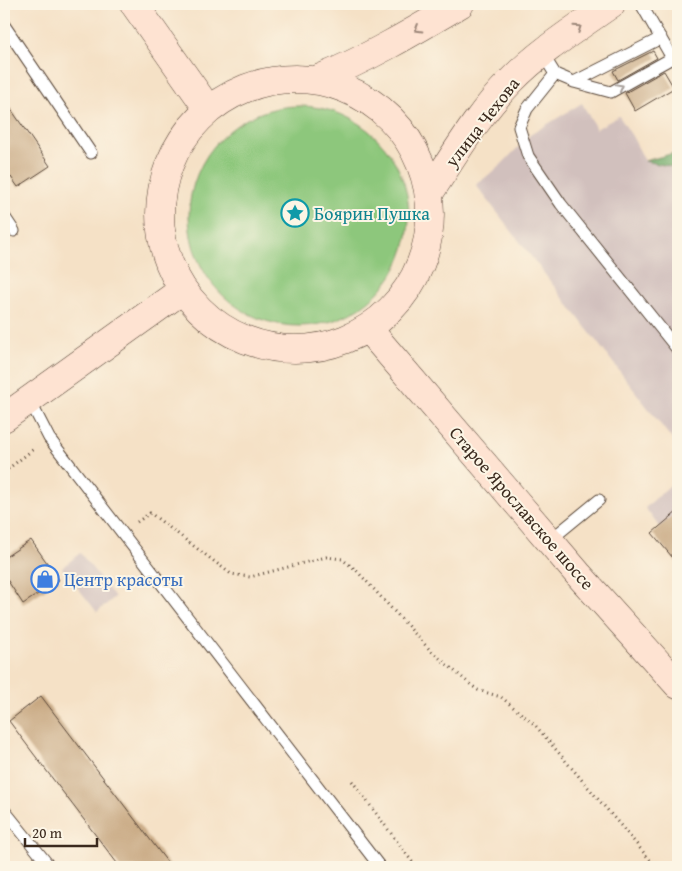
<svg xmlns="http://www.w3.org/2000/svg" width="682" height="871" font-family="'Gentium Book Plus',serif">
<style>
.industrial{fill:#d1c0bd}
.green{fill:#8dc77c;stroke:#64784d}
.forest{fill:#72ac6c;stroke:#566b45}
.building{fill:#c8a882}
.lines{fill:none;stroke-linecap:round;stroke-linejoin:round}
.service-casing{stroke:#574537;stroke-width:13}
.secondary-casing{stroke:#574537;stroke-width:29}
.path{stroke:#574537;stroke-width:3;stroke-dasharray:1 4;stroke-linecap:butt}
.service{stroke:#fff;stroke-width:11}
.secondary{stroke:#fee3d2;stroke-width:28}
.oneway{stroke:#9c8678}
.oneway2{stroke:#a79f9a}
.labels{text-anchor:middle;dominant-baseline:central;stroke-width:4;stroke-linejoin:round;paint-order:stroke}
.street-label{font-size:18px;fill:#3b2a1e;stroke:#fcf5e5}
.culture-label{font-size:18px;fill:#0d838f;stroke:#fcf5e5;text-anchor:start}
.shop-label{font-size:18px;fill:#366cbe;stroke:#fcf5e5;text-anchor:start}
</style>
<rect width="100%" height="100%" fill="#fcf5e5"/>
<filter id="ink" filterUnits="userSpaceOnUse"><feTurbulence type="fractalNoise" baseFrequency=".02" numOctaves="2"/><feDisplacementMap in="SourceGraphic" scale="10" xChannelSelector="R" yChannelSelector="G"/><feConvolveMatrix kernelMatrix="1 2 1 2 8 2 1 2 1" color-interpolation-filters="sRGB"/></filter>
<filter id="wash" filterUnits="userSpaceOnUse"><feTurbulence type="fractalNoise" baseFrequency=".0096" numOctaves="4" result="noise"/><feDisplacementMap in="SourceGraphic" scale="20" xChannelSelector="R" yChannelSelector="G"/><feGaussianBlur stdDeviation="1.12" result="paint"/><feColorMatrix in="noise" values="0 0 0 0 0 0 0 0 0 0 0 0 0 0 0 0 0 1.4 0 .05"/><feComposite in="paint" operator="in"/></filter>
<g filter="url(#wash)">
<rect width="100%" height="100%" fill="#f5e1c6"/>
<!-- industrial -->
<path class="industrial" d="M582 103 596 129 619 116 632 136 645 161 678 168V447L476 185 501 165 530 135Z
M678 478V549L645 508Z
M80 553 115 597 97 612 62 568Z"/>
<!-- green -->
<path class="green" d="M189 216a110 110 0 1 1 220 0a110 110 0 1 1-220 0Z"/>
<!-- forest -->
<path class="forest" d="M678 152V168L645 161Z"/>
<g id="blocks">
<!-- building -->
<path class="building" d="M653 51 657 58 618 80 613 71Z
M664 71 674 88 635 111 625 93Z
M4 99 50 166 18 187 11 177 4 182Z
M678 511V564L652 533Z
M31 540 59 580 23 604 4 575V558Z
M41 696 171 867H120L33 753 9 721Z"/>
</g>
</g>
<g filter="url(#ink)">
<use href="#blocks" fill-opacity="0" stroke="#574537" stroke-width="1"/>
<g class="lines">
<!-- service casing -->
<g class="service-casing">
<path id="service" d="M4 25 91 153
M542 53 555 74 574 82 611 92 672 58 641 4
M555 74 527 109 519 127 528 156 561 204 678 350
M574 82 661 38
M4 216 14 231
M30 401 49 438 380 867
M549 541 599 500
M4 810 50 867"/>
</g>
<!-- secondary casing -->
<g class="secondary-casing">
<path id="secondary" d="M134 4 208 109
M160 214a135 135 0 1 1 270 0a135 135 0 1 1-270 0Z
M316 80C367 59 413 32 460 4
M430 192C455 154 479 113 511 81 540 51 577 28 611 4
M369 330 578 574 678 685
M4 418 181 291"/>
</g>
<!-- path -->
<path class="path" d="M4 472 35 448
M137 522 150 513 231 574 250 577 326 557 342 559 356 570 430 650 471 685 478 690 501 697 535 725 656 867
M352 781 416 867"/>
<!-- service -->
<use href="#service" class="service"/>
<!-- secondary -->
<use href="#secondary" class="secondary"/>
</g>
<!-- one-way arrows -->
<defs><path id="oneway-chevron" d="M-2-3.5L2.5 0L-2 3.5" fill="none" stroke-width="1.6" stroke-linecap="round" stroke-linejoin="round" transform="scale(1.25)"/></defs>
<g class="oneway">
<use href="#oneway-chevron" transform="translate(578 28) rotate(-35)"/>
<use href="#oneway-chevron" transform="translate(418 29) rotate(149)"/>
</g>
<use class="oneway2" href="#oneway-chevron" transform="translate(620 87) rotate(-29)"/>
</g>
<!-- icons -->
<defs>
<g id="sight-ring" transform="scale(1.4375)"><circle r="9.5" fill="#fcf5e5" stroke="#0f9aa8" stroke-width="1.5"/><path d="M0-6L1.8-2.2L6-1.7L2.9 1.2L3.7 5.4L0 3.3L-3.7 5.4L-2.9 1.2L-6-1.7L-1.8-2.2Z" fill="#0f9aa8"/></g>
<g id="shop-ring" transform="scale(1.4375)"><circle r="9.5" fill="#fcf5e5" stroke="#3f7fe0" stroke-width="1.5"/><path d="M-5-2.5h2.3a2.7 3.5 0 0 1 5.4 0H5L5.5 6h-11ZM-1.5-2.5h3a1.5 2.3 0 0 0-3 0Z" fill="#3f7fe0"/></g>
</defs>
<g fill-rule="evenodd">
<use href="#sight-ring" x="295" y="213"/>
<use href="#shop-ring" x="45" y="579"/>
</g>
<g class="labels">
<!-- street labels -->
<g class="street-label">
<text transform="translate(482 122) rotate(-52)">улица Чехова</text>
<text transform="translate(522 508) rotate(49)">Старое Ярославское шоссе</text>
</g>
<!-- culture labels -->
<g class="culture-label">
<text x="314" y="213">Боярин Пушка</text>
</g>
<!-- shop labels -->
<g class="shop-label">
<text x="64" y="579">Центр красоты</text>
</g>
</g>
<!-- margin -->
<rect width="682" height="871" fill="none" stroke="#fcf5e5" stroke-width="20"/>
<!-- scale -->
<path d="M25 838v8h72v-8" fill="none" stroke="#3b2a1e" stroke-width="2.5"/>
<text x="32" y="838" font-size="15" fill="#3b2a1e" stroke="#fcf5e5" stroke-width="4" paint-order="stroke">20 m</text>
</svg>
